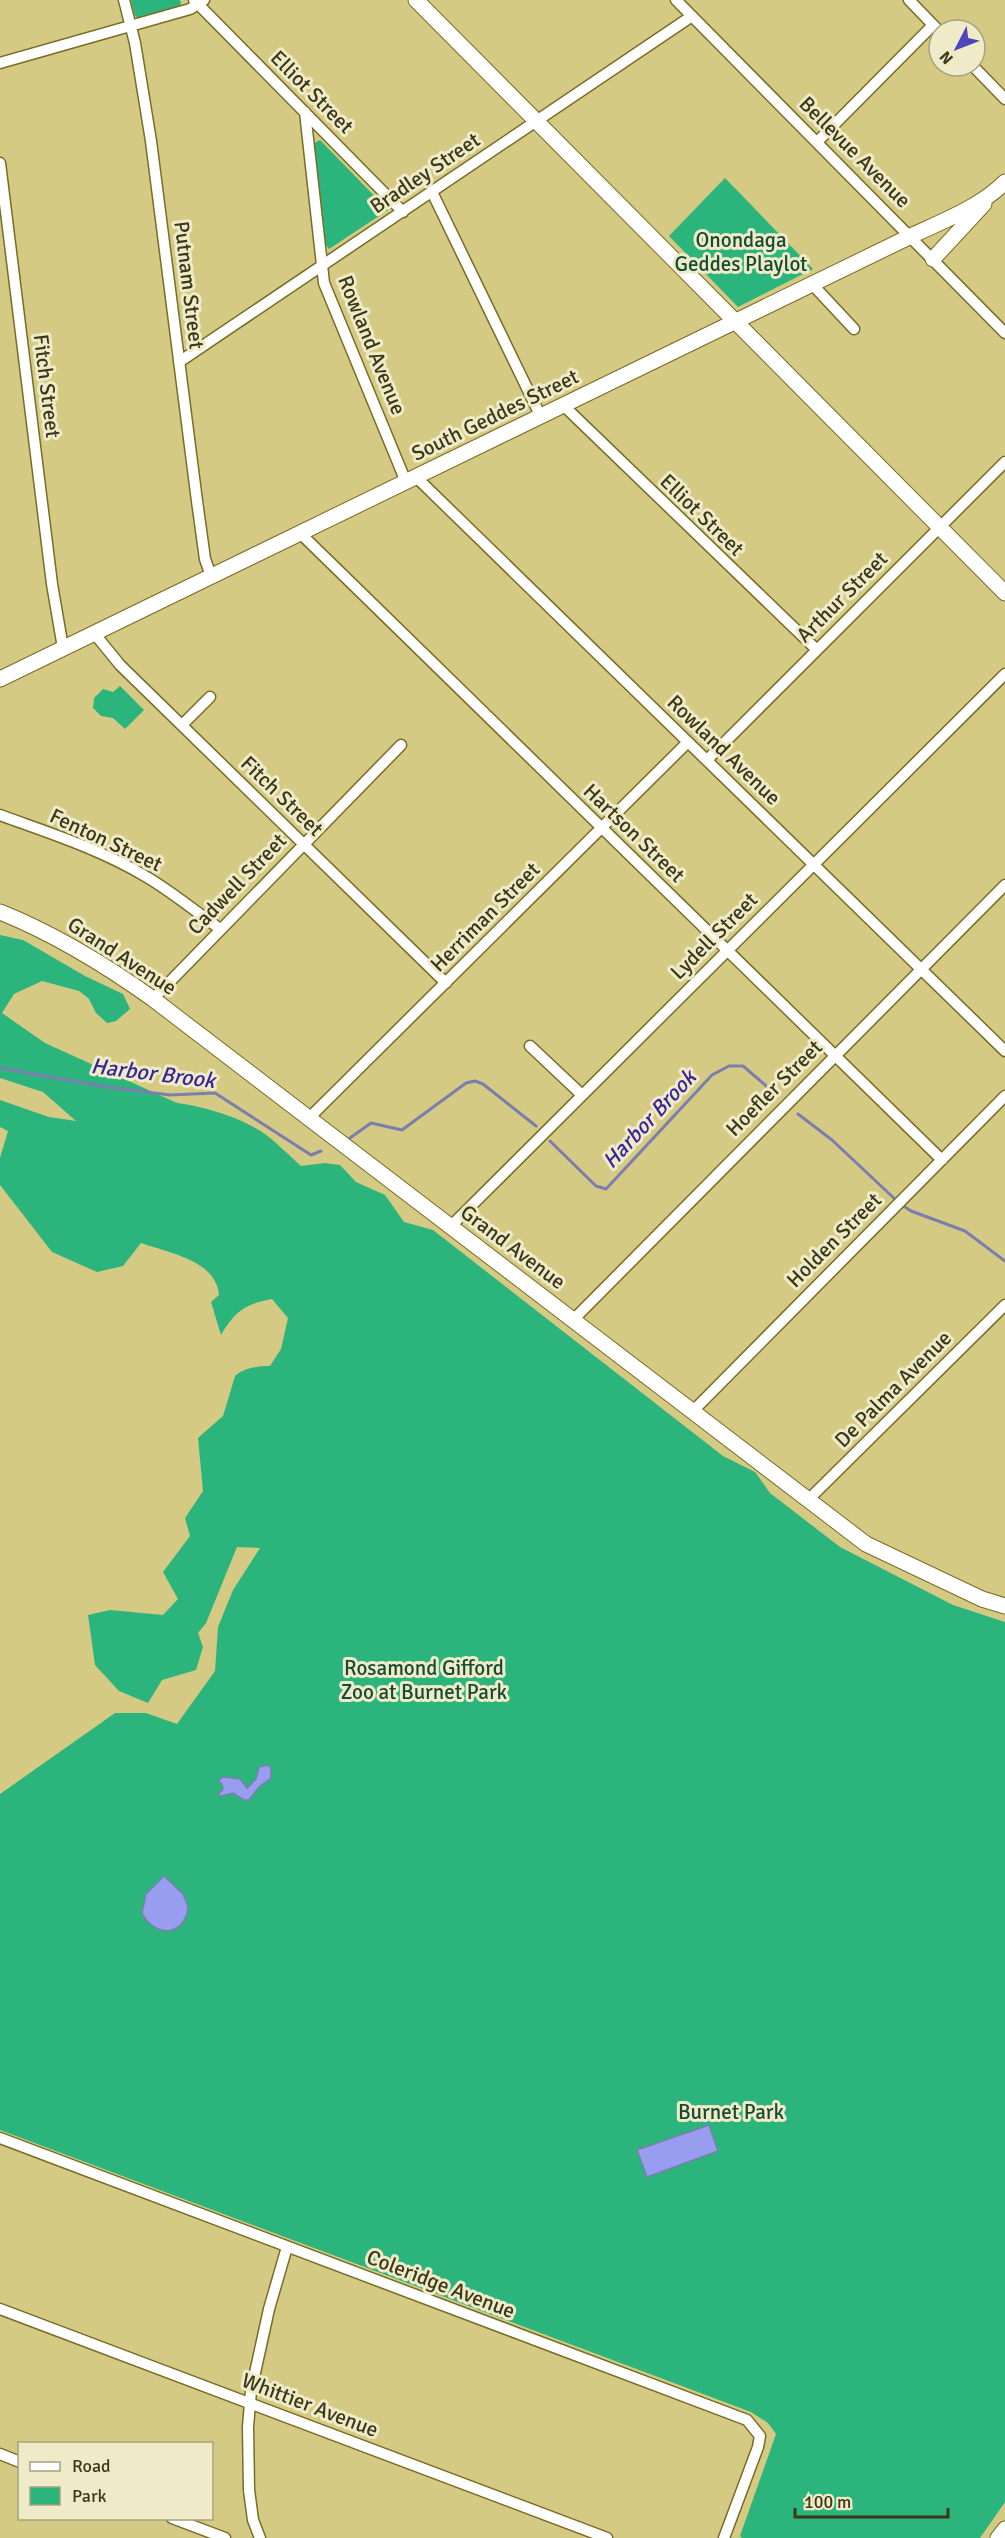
<svg xmlns="http://www.w3.org/2000/svg" width="1005" height="2538" font-family="Signika,sans-serif">
<style>
.green{fill:#2bb57d}
.water{fill:#989def;stroke:#7c7eaf;stroke-width:1.5}
.lines{fill:none;stroke-linecap:round;stroke-linejoin:round}
.stream{stroke:#7c7eaf;stroke-width:3}
.street-casing{stroke:#786d25;stroke-width:13}
.secondary-casing{stroke:#786d25;stroke-width:17}
.street{stroke:#fff;stroke-width:10}
.secondary{stroke:#fff;stroke-width:15}
.labels{text-anchor:middle;dominant-baseline:central;stroke-width:6;stroke-linejoin:round;paint-order:stroke}
.street-label{font-size:21px;fill:#3b3719;stroke:#efeac7}
.park-label{font-size:21px;fill:#134b33;stroke:#efeac7}
.water-label{font-size:22px;font-style:italic;fill:#37239a;stroke:#efeac7}
</style>
<rect width="100%" height="100%" fill="#d5ca83"/>
<!-- green -->
<path class="green" d="M131 0H180L181 4 177 9 140 19 135 16Z
M320 140 388 210 329 249 326 245 314 143Z
M725 178 813 269 738 307 669 236Z
M120 686 144 710 125 729 113 718 101 716 93 708 94 698 103 689 113 692Z
M0 935 23 940 85 976 123 994 130 1009 116 1021 107 1023 96 1013 89 999 79 991 42 981 14 994 2 1013 45 1043 177 1103C205 1107 237 1116 262 1132 273 1139 290 1156 301 1166L325 1163 340 1165 356 1182 385 1195 404 1222 433 1230 723 1456 755 1472 770 1493 840 1547 953 1605 1005 1622V2502L980 2538H742L740 2536 776 2434 768 2423 751 2412 0 2130V1794L115 1713H146L177 1724 215 1671 218 1627 233 1590 260 1548 237 1547 206 1623 198 1633 203 1647 196 1670 162 1680 148 1703 119 1691 95 1665 88 1615 110 1610 163 1615 178 1599 163 1572 190 1536 185 1518 203 1491 198 1438 223 1416 235 1376C244 1368 258 1366 270 1366L281 1349 288 1318 272 1299C245 1304 235 1311 221 1335L211 1302 219 1295C216 1260 169 1253 141 1243L123 1266 97 1272 52 1252 0 1185V1158L8 1131 0 1127V1100L49 1117 76 1121 43 1092 0 1078Z"/>
<!-- water -->
<path class="water" d="M268 1765 271 1768V1778L259 1787 249 1800H244L233 1793 221 1796 218 1795 223 1789 222 1784 218 1780 224 1777 240 1779 247 1788 256 1779 259 1767Z
M164 1876 183 1894 188 1907C185 1937 155 1938 142 1913L146 1894Z
M709 2125 718 2151 647 2177 637 2150Z"/>
<g class="lines">
<!-- stream -->
<path class="stream" d="M0 1068 107 1087 170 1095 215 1093 311 1155 321 1151
M798 1114 832 1140 897 1201
M350 1138 371 1123 402 1130 466 1083 475 1081 483 1084 536 1126
M550 1141 596 1186 606 1189 712 1075 729 1066H743L778 1096
M902 1205 911 1211 965 1231 1005 1261"/>
<!-- street casing -->
<g class="street-casing">
<path id="street" d="M124 0 135 43 151 141 197 501 205 559 211 576
M194 0 403 212
M676 0 1005 333
M909 0 939 31
M0 63 190 9 204 0
M973 66 1005 99
M305 112 324 283 406 482
M817 142 933 25
M0 163 52 584 63 648
M432 192 541 417
M812 284 854 329
M179 362 692 16
M563 405 817 650
M416 477 1005 1051
M300 533 942 1160
M94 633 120 665 446 983
M182 725 210 697
M707 760 1005 462
M0 815C49 833 100 849 145 876 171 891 195 911 220 929
M153 999 401 745
M530 1046 582 1095
M309 1118 688 742
M451 1226 1005 674
M573 1320 1005 885
M692 1412 1005 1096
M808 1500 1005 1305
M0 2138 747 2420 760 2436 758 2447 724 2538
M0 2309 607 2538
M0 2454 20 2462
M172 2518 225 2538
M260 2538 253 2520 249 2490 248 2427 251 2391 269 2309 287 2247"/>
</g>
<!-- secondary casing -->
<g class="secondary-casing">
<path id="secondary" d="M416 0 1005 593
M933 259 984 204
M0 679 911 236C943 221 980 207 1005 182
M0 912C55 934 104 964 153 999L866 1544 982 1599 1005 1606
M998 2538 1005 2529"/>
</g>
<!-- street -->
<use href="#street" class="street"/>
<!-- secondary -->
<use href="#secondary" class="secondary"/>
</g>
<g class="labels">
<!-- street labels -->
<g class="street-label">
<text transform="translate(312 92) rotate(45)">Elliot Street</text>
<text transform="translate(855 152) rotate(45)">Bellevue Avenue</text>
<text transform="translate(425 173) rotate(-34)">Bradley Street</text>
<text transform="translate(189 285) rotate(83)">Putnam Street</text>
<text transform="translate(372 345) rotate(68)">Rowland Avenue</text>
<text transform="translate(47 386) rotate(83)">Fitch Street</text>
<text transform="translate(495 415) rotate(-26)">South Geddes Street</text>
<text transform="translate(702 515) rotate(44)">Elliot Street</text>
<text transform="translate(842 597) rotate(-45)">Arthur Street</text>
<text transform="translate(724 750) rotate(44)">Rowland Avenue</text>
<text transform="translate(282 796) rotate(44)">Fitch Street</text>
<text transform="translate(634 833) rotate(44)">Hartson Street</text>
<text transform="translate(106 840) rotate(25)">Fenton Street</text>
<text transform="translate(237 884) rotate(-46)">Cadwell Street</text>
<text transform="translate(485 917) rotate(-45)">Herriman Street</text>
<text transform="translate(714 936) rotate(-45)">Lydell Street</text>
<text transform="translate(122 956) rotate(33)">Grand Avenue</text>
<text transform="translate(774 1088) rotate(-45)">Hoefler Street</text>
<text transform="translate(834 1240) rotate(-45)">Holden Street</text>
<text transform="translate(513 1247) rotate(37)">Grand Avenue</text>
<text transform="translate(893 1389) rotate(-45)">De Palma Avenue</text>
<text transform="translate(441 2284) rotate(21)">Coleridge Avenue</text>
<text transform="translate(310 2405) rotate(21)">Whittier Avenue</text>
</g>
<!-- park labels -->
<g class="park-label">
<text x="741" y="240">Onondaga<tspan x="741" dy="24">Geddes Playlot</tspan></text>
<text x="424" y="1668">Rosamond Gifford<tspan x="424" dy="24">Zoo at Burnet Park</tspan></text>
<text x="731" y="2112">Burnet Park</text>
</g>
<!-- water labels -->
<g class="water-label">
<text transform="translate(153 1073) rotate(7)">Harbor Brook</text>
<text transform="translate(649 1119) rotate(-47)">Harbor Brook</text>
</g>
</g>
<!-- legend -->
<rect x="18" y="2442" width="195" height="78" fill="#efeac7" stroke="#a7a281" stroke-width="1.5"/>
<rect x="30" y="2462" width="30" height="9" fill="#ffffff" stroke="#a7a281" stroke-width="1.5"/>
<text x="72" y="2472" font-size="18" fill="#3b3719">Road</text>
<rect x="30" y="2487" width="30" height="18" fill="#2bb57d" stroke="#a7a281" stroke-width="1.5"/>
<text x="72" y="2502" font-size="18" fill="#3b3719">Park</text>
<!-- north arrow -->
<g transform="translate(957 48) rotate(228)"><circle r="28" fill="#efeac7" stroke="#a7a281" stroke-width="1.5"/>
<path d="M0-4.5L10 22L0 15L-10 22Z" fill="#4e44bb"/>
<text y="-9" font-size="16" font-weight="bold" text-anchor="middle" fill="#3b3719">N</text>
</g>
<!-- scale -->
<path d="M795 2508v9h153v-9" fill="none" stroke="#3b3719" stroke-width="3"/>
<text x="804" y="2508" font-size="18" fill="#3b3719" stroke="#efeac7" stroke-width="4.5" paint-order="stroke">100 m</text>
</svg>
